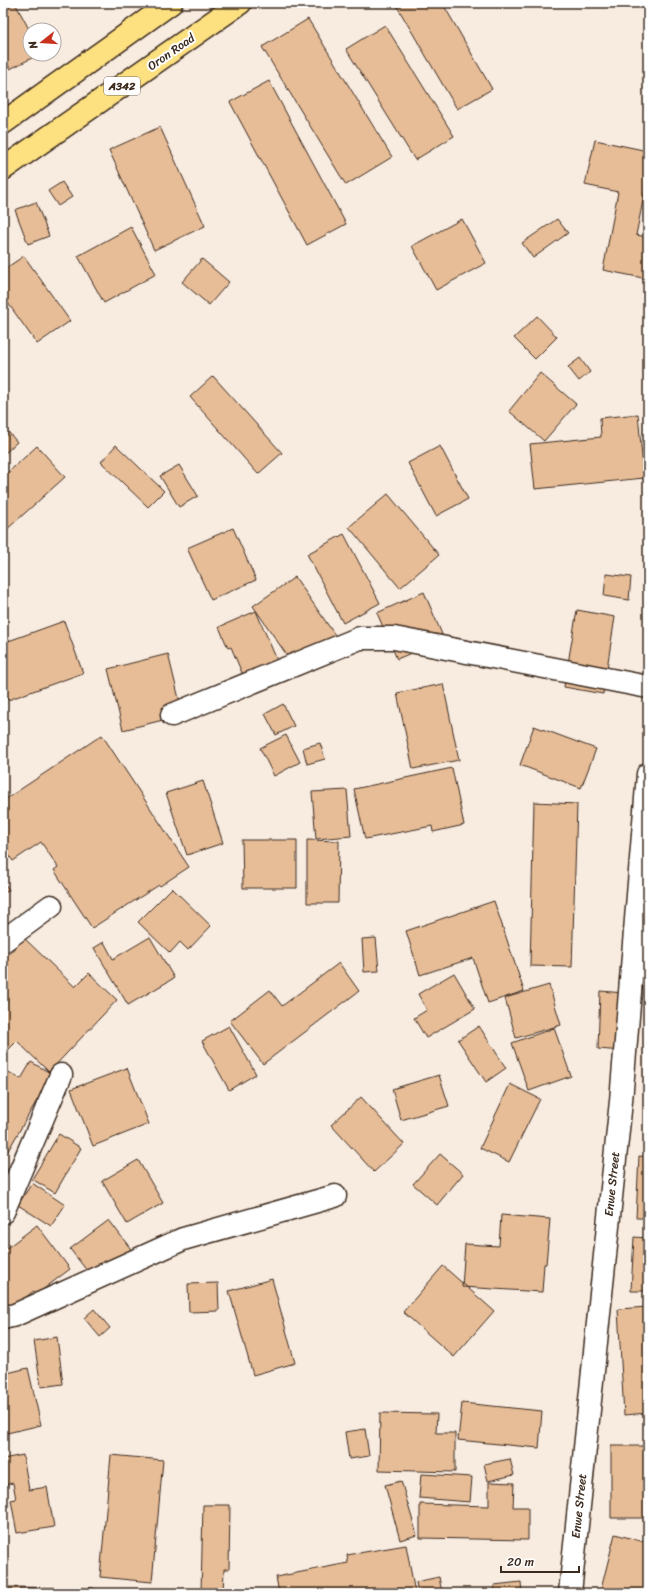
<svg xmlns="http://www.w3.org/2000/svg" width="651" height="1596" font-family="Sriracha,sans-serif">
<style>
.building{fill:#e7bd97;stroke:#3b2a1e}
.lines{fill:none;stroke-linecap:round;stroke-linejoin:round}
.street-casing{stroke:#3b2a1e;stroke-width:25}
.highway-casing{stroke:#3b2a1e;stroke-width:25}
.street{stroke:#fff;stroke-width:22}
.highway{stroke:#fde080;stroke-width:22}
.labels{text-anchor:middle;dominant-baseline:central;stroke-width:4;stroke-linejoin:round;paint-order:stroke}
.shield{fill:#fff;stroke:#766a62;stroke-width:1}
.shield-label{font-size:11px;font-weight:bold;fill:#3b2a1e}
.street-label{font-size:12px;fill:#3b2a1e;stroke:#fff}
</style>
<rect width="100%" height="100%" fill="#f8ebe0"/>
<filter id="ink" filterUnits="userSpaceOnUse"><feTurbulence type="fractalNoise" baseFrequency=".025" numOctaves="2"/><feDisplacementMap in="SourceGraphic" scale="8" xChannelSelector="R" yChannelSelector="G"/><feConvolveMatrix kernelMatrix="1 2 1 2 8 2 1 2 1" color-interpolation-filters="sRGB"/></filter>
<g filter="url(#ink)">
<!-- building -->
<path class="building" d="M7 3H15L30 31V54H40L10 69 3 55V5Z
M395 3H444L443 4 492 89 457 109Z
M308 19 392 157 346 185 262 47Z
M385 25 454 136 415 160 346 49Z
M269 81 346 224 307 245 230 102Z
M160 127 205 226 154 250 109 150Z
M595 140 648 151V176L636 235 648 237V279L603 270 618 192 585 185Z
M62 182 72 197 58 206 48 191Z
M36 202 49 236 28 244 15 210Z
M462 219 486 263 436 290 412 246Z
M557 219 568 233 533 258 522 243Z
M131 227 156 274 104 303 78 256Z
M24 256 70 321 37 344 3 296V270Z
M202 259 229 282 209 305 182 282Z
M537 316 557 337 535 359 514 338Z
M580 358 590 372 579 381 568 367Z
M540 373 576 404 544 441 509 411Z
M213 376 282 453 258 474 190 397Z
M638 414 644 478 535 489 530 444 601 437 600 418Z
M3 426 17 442 3 455Z
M116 445 164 491 148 507 101 462Z
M37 446 65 477 5 531 3 528V477Z
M440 446 468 499 436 516 408 463Z
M179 465 198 496 179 507 160 476Z
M388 494 439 555 400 588 349 527Z
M233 528 256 580 211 600 187 548Z
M344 534 380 603 343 623 307 554Z
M606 574 631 577 629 600 604 596Z
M295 577 337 638 295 667 253 606Z
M424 592 444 639 397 659 377 613Z
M577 610 615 617 603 694 564 687Z
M256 611 279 665 245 680 231 647 228 648 219 627Z
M64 621 83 673 8 700 3 686V643Z
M168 654 183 715 123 730 108 669Z
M443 684 459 760 413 769 397 693Z
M283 704 294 726 276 735 265 714Z
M534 726 596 749 581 788 520 765Z
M102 735 189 867 160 886 159 885 92 928 54 870 58 867 41 842 13 861 3 847V801Z
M286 735 300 762 274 776 260 748Z
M320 743 325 759 307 764 303 748Z
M452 768 464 825 433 832 432 826 365 839 354 789Z
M203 781 223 843 187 855 166 793Z
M347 790 351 836 316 839 312 792Z
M534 802 577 804 572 967 530 966Z
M242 840H297V888H243Z
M307 840 339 841 338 903H307Z
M3 881 9 890 3 894Z
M172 888 211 926 188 950 180 942 170 953 138 922Z
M494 901 524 991 488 1003 473 958 420 975 406 931Z
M150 937 174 978 128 1005 94 948 104 942 113 959Z
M24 938 75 987 89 973 117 1000 49 1072 17 1041 3 1055V960Z
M376 938 379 971 364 972 362 939Z
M339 963 359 991 263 1064 230 1021 270 990 282 1006Z
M454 973 475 1009 426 1038 414 1018 427 1010 418 994Z
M549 985 561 1025 516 1038 505 998Z
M600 991 624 993 622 1051 598 1049Z
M229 1026 256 1074 229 1090 202 1041Z
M479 1026 506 1068 486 1082 458 1040Z
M554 1028 571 1076 529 1091 512 1043Z
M31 1062 52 1074 5 1156 3 1155V1069L21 1079Z
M127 1068 149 1124 93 1146 71 1089Z
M439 1075 449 1106 401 1120 392 1089Z
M510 1084 540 1099 509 1162 480 1148Z
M361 1097 404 1144 374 1172 331 1125Z
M59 1134 81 1148 55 1193 32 1179Z
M440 1154 463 1174 437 1205 413 1184Z
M639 1156 648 1157V1218H636Z
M138 1160 163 1203 127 1224 102 1181Z
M32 1183 65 1205 51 1226 18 1205Z
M501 1215 550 1219 546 1264H544L542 1292 462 1287 465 1244 499 1246Z
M109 1220 133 1252 95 1281 70 1249Z
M37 1225 70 1269 37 1294 34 1291 3 1314V1251Z
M634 1237 648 1238V1291H631Z
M443 1266 494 1311 454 1357 403 1312Z
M272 1279 295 1363 253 1375 229 1291Z
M218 1283 219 1311 189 1312 188 1284Z
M648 1307V1413L624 1415 618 1309Z
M94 1309 110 1328 100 1337 84 1318Z
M57 1337 63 1384 41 1387 34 1341Z
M28 1368 41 1425 3 1434V1374Z
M462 1403 542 1411 539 1448 458 1440Z
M380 1413 437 1414 436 1433H455V1472L379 1470Z
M365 1429 369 1456 349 1459 345 1432Z
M611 1446H648V1518H611Z
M23 1455 29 1490 47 1487 54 1527 17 1533 11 1500 16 1499 13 1483 3 1485V1459Z
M111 1455 163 1460 152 1582 100 1577Z
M510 1459 514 1475 488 1481 484 1464Z
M421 1474 472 1477 470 1502 419 1498Z
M401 1481 417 1535 400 1540 385 1485Z
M489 1482 514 1483 513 1507H528V1540L420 1538V1504L489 1506Z
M203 1505H230L229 1569H224L223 1593H201Z
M615 1534 648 1543V1586L646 1593H600Z
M406 1545 415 1593H279L276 1577 348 1563 347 1555Z
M439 1577 442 1593H418L416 1582Z
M521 1582 522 1593H495L494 1585Z
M3 1587 94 1588 93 1593H3Z"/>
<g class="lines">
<!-- street casing -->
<g class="street-casing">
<path id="street" d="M172 715 360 638H394L648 687
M3 941 51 906
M3 1212 61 1075
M3 1318 15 1315 183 1239 335 1196
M570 1593 621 1101 648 774"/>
</g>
<!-- highway casing -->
<g class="highway-casing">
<path id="highway" d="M3 123 171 3
M3 169 240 3"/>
</g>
<!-- street -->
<use href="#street" class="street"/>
<!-- highway -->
<use href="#highway" class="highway"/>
</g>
</g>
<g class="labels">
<!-- shield labels -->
<rect class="shield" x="104" y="77" width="36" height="18" rx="3"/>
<g class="shield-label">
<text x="122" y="86">A342</text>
</g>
<!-- street labels -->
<g class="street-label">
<text transform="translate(171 52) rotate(-35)">Oron Road</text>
<text transform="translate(612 1184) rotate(-84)">Enwe Street</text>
<text transform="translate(579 1506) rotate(-84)">Enwe Street</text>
</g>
</g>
<!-- margin -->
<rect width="651" height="1596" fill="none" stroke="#fff" stroke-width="16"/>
<rect x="8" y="8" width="635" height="1580" fill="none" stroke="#3b2a1e" stroke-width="1.5" filter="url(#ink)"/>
<!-- north arrow -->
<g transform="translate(42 42) rotate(253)"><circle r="19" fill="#ffffff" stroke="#b1aaa5"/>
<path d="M0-3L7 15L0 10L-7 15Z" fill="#c8321e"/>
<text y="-6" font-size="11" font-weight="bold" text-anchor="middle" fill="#3b2a1e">N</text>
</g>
<!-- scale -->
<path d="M501 1566v6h78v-6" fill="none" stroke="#3b2a1e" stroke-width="2"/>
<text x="507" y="1566" font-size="12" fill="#3b2a1e" stroke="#ffffff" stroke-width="3" paint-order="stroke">20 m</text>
</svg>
